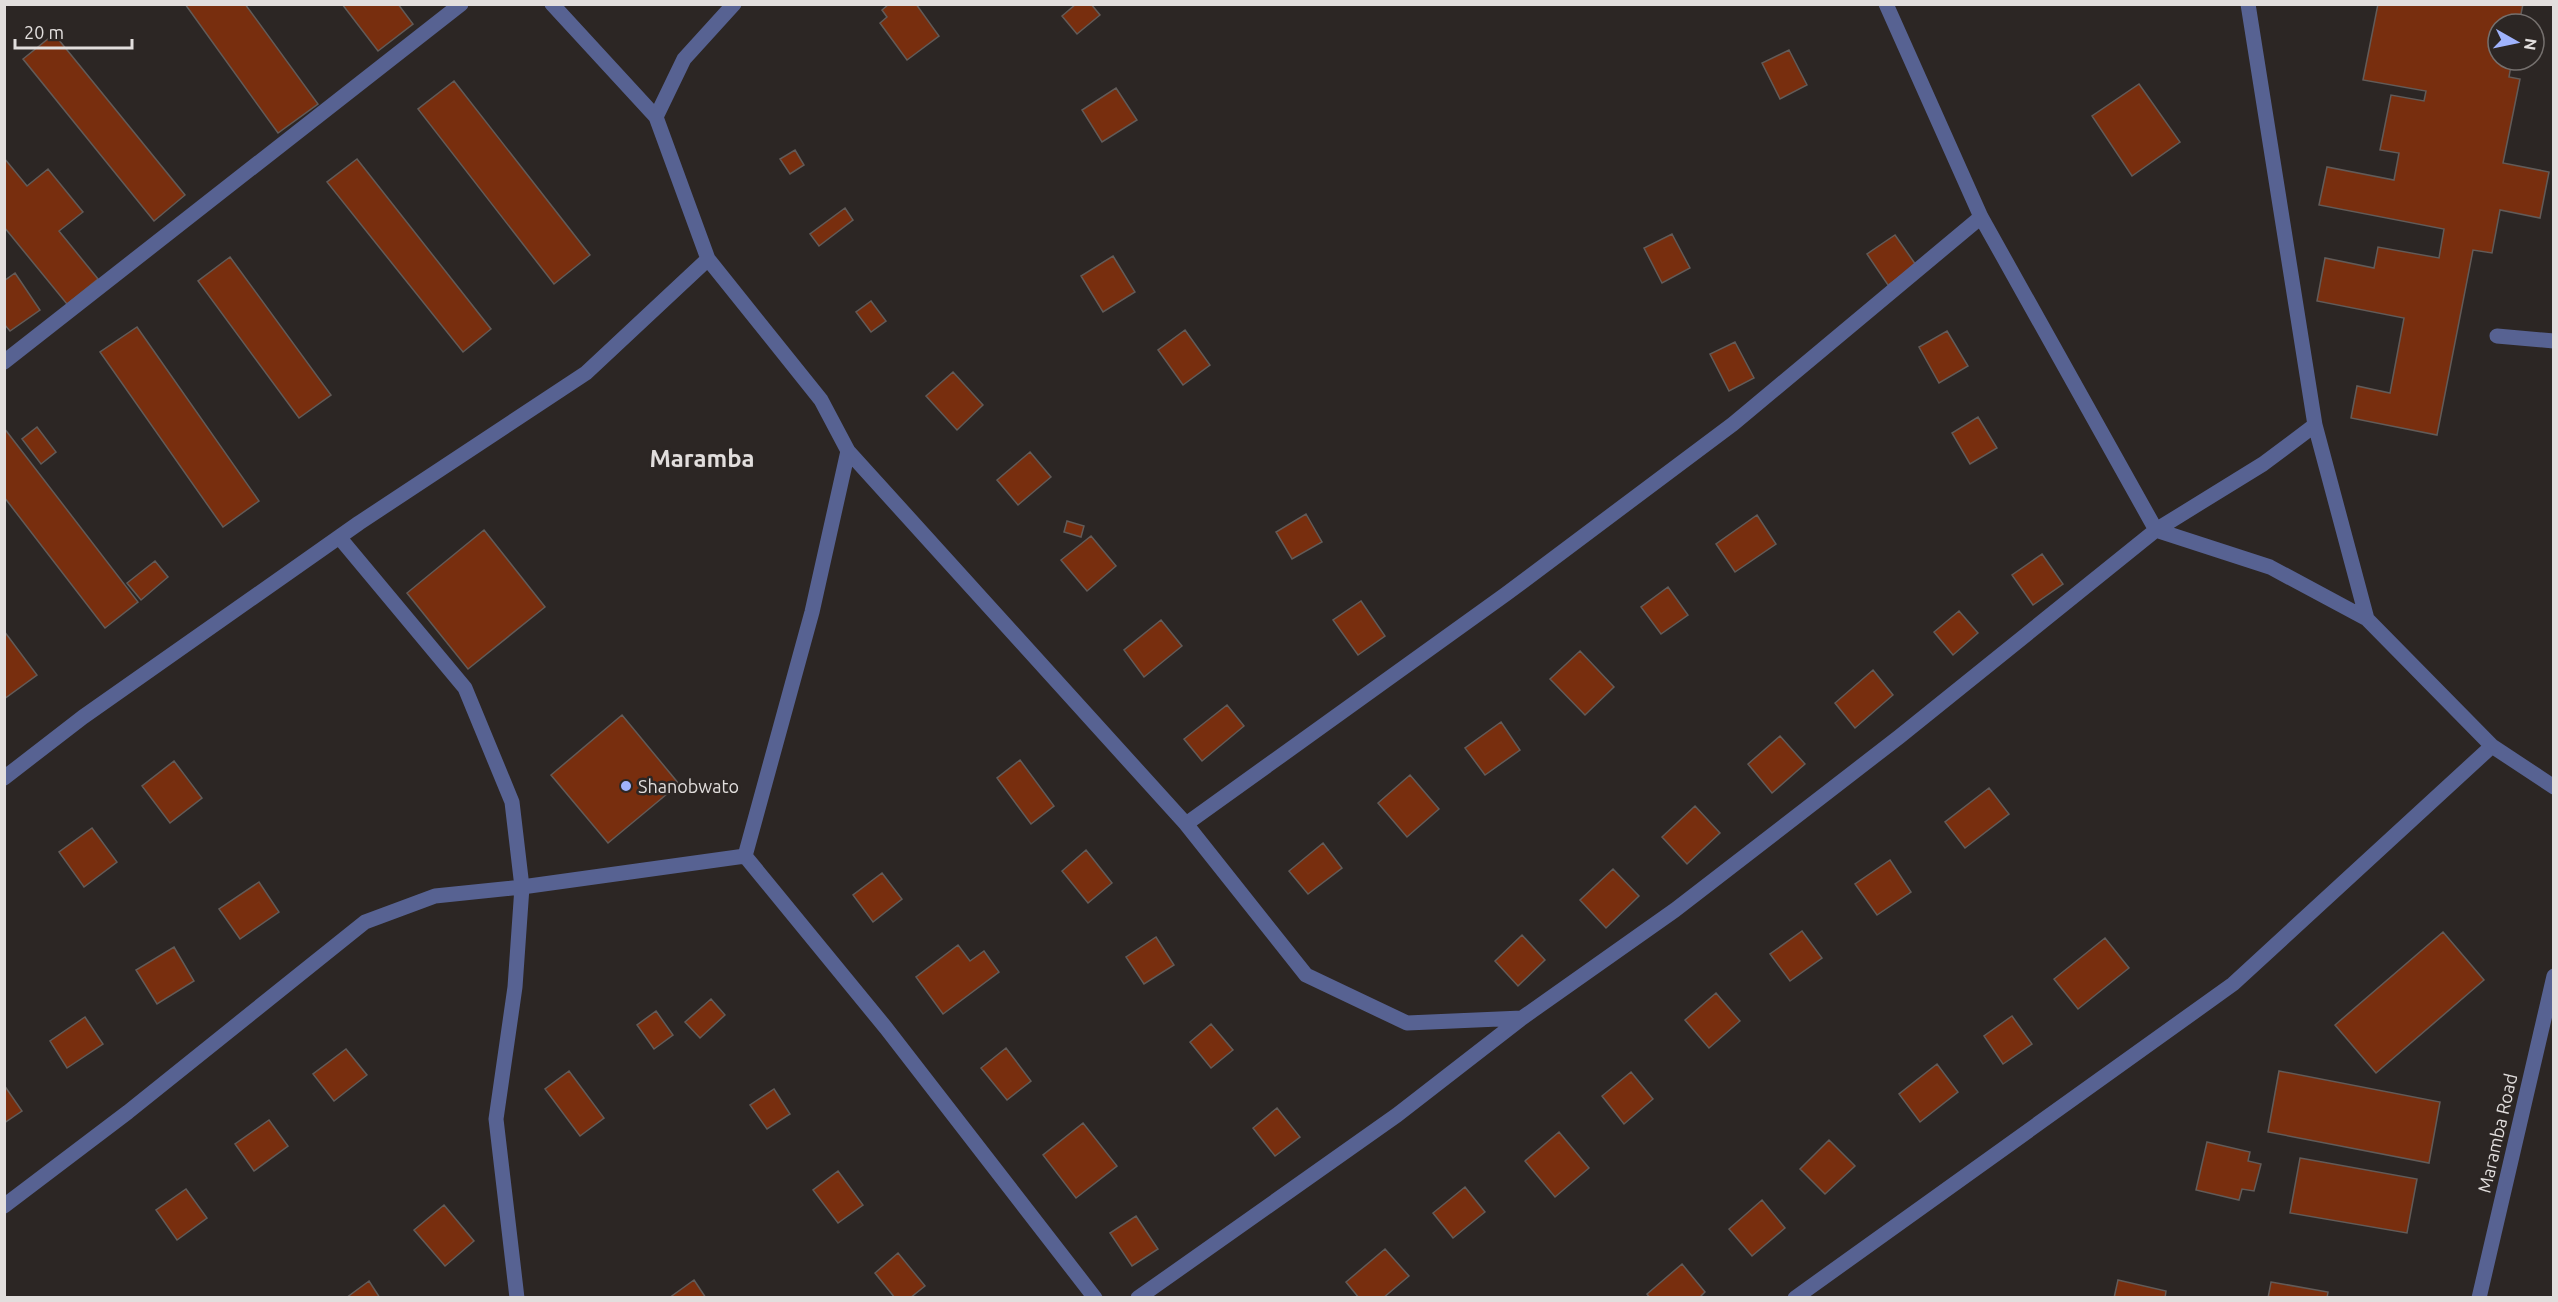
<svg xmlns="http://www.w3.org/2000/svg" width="2558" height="1302" font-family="Ubuntu,sans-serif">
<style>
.building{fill:#782e0e;stroke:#625b58;stroke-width:1.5}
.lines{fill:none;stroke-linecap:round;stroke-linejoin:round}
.lane{stroke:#576292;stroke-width:15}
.street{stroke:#576292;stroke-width:15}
.poi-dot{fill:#a0b3fd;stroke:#2c2624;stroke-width:2}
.labels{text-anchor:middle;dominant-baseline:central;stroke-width:5;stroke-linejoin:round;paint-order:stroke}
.poi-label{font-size:18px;fill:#e2dedd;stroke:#2c2624;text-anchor:start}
.street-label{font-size:18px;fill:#e2dedd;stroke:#2c2624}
.district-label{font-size:24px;font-weight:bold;fill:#e2dedd;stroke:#2c2624}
</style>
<rect width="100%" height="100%" fill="#2c2624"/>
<!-- building -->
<path class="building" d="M185 4H245L318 104 278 133Z
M342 4H398L413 24 378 51Z
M889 4H916L939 36 907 60 880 23 887 17 882 10Z
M1076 4H1091L1100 15 1077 34 1062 16Z
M2378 4H2523L2519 24H2498V60H2512L2509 77 2520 79 2503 163 2549 172 2540 218 2500 210 2492 253 2473 250 2437 435 2351 418 2357 386 2390 393 2404 318 2317 301 2325 258 2374 268 2378 247 2439 258 2444 229 2319 205 2327 167 2394 180 2399 153 2380 150 2391 95 2424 101 2426 91 2363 80Z
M54 34 185 195 154 221 23 59Z
M1789 50 1807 85 1780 99 1762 63Z
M454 81 590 255 554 284 418 109Z
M2139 84 2180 142 2132 176 2092 116Z
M1116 88 1137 120 1102 142 1082 110Z
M795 150 804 165 790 174 780 159Z
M4 158 27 186 48 169 83 212 59 231 98 279 67 304 4 227Z
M357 159 491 329 463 352 327 182Z
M845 208 853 220 819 246 810 234Z
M1672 234 1690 268 1662 283 1644 248Z
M1895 235 1916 265 1888 285 1867 254Z
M1113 256 1135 292 1103 312 1081 276Z
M230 257 331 395 299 418 198 281Z
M15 273 40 310 10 331 4 324V281Z
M871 301 886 321 871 332 856 312Z
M137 327 259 501 223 527 100 352Z
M1185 330 1210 365 1183 385 1158 350Z
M1947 331 1968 366 1939 383 1919 347Z
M1735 342 1754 378 1729 391 1710 354Z
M953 372 983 405 957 430 926 396Z
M1978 417 1997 448 1970 464 1952 433Z
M37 427 56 452 41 464 22 439Z
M4 428 138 602 105 628 4 497Z
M1030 452 1051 477 1018 505 997 480Z
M1306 514 1322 542 1292 559 1276 532Z
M1757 515 1776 544 1735 572 1716 544Z
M1067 521 1084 526 1081 537 1064 532Z
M484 530 545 607 468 669 407 593Z
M1091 536 1116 566 1087 591 1061 560Z
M2042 554 2063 584 2033 605 2012 575Z
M155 561 168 577 141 600 127 583Z
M1668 587 1688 615 1661 634 1641 607Z
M1361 601 1385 636 1358 655 1333 620Z
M1959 611 1978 633 1953 655 1934 632Z
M1161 620 1182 646 1144 677 1124 650Z
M4 631 37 675 4 699Z
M1580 651 1614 687 1585 715 1550 679Z
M1873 670 1893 695 1855 728 1835 703Z
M1227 705 1244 726 1202 761 1184 739Z
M622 715 679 784 608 843 551 775Z
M1501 722 1520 750 1485 775 1465 748Z
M1780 736 1805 764 1772 793 1748 764Z
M1020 760 1054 806 1031 824 997 778Z
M174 761 202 798 170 823 142 786Z
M1410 775 1439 809 1407 837 1378 803Z
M1989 788 2009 814 1965 848 1945 822Z
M1695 806 1720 833 1687 864 1662 837Z
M92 828 117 862 84 887 59 852Z
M1323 843 1342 868 1308 894 1289 871Z
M1086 850 1112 883 1088 903 1062 871Z
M1890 860 1911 892 1877 915 1855 884Z
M1613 869 1639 896 1606 928 1580 900Z
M882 873 902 899 873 922 853 895Z
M259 882 279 912 240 939 219 909Z
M1802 931 1822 958 1790 981 1770 954Z
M2443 932 2484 980 2376 1073 2335 1025Z
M1522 935 1545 960 1518 986 1495 961Z
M1156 937 1174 965 1144 984 1126 957Z
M2105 938 2129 968 2078 1009 2054 979Z
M958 945 970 961 984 951 999 972 943 1014 916 977Z
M174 947 194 981 157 1004 136 970Z
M1716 993 1740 1021 1709 1048 1685 1020Z
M711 999 725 1015 700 1038 685 1022Z
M656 1011 673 1035 654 1049 637 1025Z
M2012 1016 2032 1044 2003 1064 1984 1036Z
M85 1017 103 1044 67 1068 50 1041Z
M1211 1024 1233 1050 1211 1068 1190 1042Z
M1006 1048 1031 1081 1007 1100 981 1068Z
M346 1049 367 1075 334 1101 313 1074Z
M1937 1064 1958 1092 1920 1122 1899 1094Z
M569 1071 604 1118 580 1136 545 1089Z
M2279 1071 2440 1102 2429 1163 2268 1132Z
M1631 1072 1653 1099 1624 1124 1602 1096Z
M4 1085 22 1111 4 1123Z
M774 1089 790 1114 767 1129 750 1105Z
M1277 1108 1300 1137 1275 1156 1253 1128Z
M269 1120 288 1146 254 1171 235 1144Z
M1083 1123 1117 1166 1076 1198 1043 1155Z
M1559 1132 1589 1168 1555 1197 1525 1161Z
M1829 1140 1855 1166 1825 1194 1800 1169Z
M2207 1142 2250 1152 2248 1161 2261 1164 2254 1191 2242 1189 2239 1200 2196 1190Z
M2300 1158 2417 1179 2407 1233 2290 1213Z
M838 1171 863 1205 838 1223 813 1190Z
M1465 1187 1485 1212 1453 1238 1433 1213Z
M186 1189 207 1218 177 1240 156 1210Z
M1762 1200 1785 1228 1752 1256 1729 1229Z
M444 1205 474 1241 445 1266 414 1230Z
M1136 1216 1158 1249 1132 1266 1110 1233Z
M1385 1249 1409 1276 1383 1298H1359L1346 1282Z
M898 1253 925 1286 910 1298H895L875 1273Z
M1682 1264 1705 1292 1699 1298H1650L1647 1294Z
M694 1280 706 1298H669Z
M2118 1280 2166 1291 2165 1298H2114Z
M369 1281 380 1298H346Z
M2271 1282 2328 1292 2327 1298H2268Z"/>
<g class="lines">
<!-- lane -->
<path class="lane" d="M2497 336 2554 341"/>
<!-- street -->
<path class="street" d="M552 4 656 117
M734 4 684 59 656 117 708 259 821 400 848 451 1186 824 1306 975 1407 1023 1522 1018 1675 910 1899 737 2156 530 2263 464 2315 425
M1886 4 1981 217 2156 530 2270 567 2367 619 2492 746 2554 787
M2248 4 2315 425 2367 619
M4 362 461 4
M339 537 465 688 512 802 522 887 515 987 496 1119 517 1298
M4 778 83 717 359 523 586 373 708 259
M1186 824 1506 594 1733 424 1981 217
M745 856 812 612 848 451
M4 1206 128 1112 365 922 435 896 522 887 745 856 886 1028 1095 1298
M1138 1298 1397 1115 1522 1018
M1795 1298 2233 984 2492 746
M2479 1298 2554 976"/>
</g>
<!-- markers -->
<circle class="poi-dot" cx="626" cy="786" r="6"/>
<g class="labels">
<!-- poi labels -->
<g class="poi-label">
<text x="638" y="786">Shanobwato</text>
</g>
<!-- street labels -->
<g class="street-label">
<text transform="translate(2497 1133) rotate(-77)">Maramba Road</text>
</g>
<!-- district labels -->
<g class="district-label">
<text x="702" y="458">Maramba</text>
</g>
</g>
<!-- border -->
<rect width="2558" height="1302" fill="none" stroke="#e2dedd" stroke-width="12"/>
<!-- north arrow -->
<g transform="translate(2516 42) rotate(99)"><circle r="28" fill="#2c2624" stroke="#75706e" stroke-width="1.5"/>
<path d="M0-4.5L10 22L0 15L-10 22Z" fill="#a0b3fd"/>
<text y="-9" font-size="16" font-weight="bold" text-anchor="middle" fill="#e2dedd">N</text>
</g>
<!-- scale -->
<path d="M15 39v9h117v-9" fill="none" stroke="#e2dedd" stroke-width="3"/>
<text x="24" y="39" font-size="18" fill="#e2dedd" stroke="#2c2624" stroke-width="4.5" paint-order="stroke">20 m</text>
</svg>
